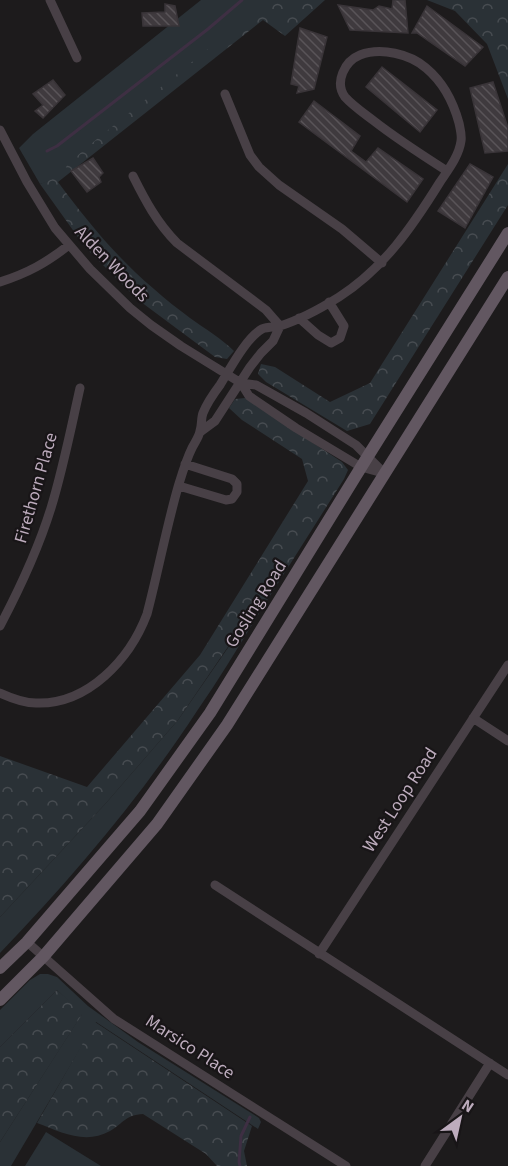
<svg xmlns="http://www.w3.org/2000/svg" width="508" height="1166" font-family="'Source Sans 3',sans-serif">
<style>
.green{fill:#2a3136}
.forest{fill:url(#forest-crowns)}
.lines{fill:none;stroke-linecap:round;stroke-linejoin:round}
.stream{stroke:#3e2f43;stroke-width:3}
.building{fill:url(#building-back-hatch);stroke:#393438;stroke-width:1.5}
.minor{stroke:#484046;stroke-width:9}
.major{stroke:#625761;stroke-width:12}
.labels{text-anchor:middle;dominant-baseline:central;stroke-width:4.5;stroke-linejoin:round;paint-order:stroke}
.street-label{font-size:18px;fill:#bdacbd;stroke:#181517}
</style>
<defs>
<pattern id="forest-crowns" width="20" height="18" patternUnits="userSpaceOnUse" patternTransform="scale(1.5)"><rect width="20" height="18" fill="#2a3136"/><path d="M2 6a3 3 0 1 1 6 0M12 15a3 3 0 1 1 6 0" fill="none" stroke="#474c51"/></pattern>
<pattern id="building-back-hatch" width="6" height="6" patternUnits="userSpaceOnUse" patternTransform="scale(1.5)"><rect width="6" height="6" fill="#3f3a3e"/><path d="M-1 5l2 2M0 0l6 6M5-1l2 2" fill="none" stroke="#595458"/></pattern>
</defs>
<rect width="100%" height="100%" fill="#1d1b1c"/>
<!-- green -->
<path class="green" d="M201 0H270L63 177 40 184 19 148 33 134Z
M268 599C245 636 222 675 197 711 140 798 72 878 0 953V917L106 803 178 720 261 600Z
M40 974H48L57 977 88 1006 138 1042 259 1118 261 1122 258 1129 96 1022 11 1166H0V1142L82 1014 57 990 0 1047V1010L30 980Z
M46 1132 101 1166H25Z"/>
<!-- forest -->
<path class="forest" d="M268 0H325L285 36 263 20 58 182C87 221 117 258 154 289 165 299 178 309 190 318 205 329 221 338 234 351L227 359 215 357 137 299 85 247 40 184 63 175 67 165 86 148Z
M427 0H508V99L487 44 455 11Z
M508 164V205L370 424 347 431 266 382 258 374 261 364 275 367 330 402 370 383Z
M245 398 342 462 348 470 344 479 268 599 260 600 178 720 106 803 0 917V756L87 787 200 655 308 481 302 459 242 420 229 408 235 399Z
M57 990 83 1013 0 1142V1047Z
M95 1022 252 1126 244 1151 247 1166H217L206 1154 143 1114C125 1115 124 1123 110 1131 85 1145 61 1132 37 1123Z"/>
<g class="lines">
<!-- stream -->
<path class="stream" d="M47 151 57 146 208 29 242 0
M240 1166 239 1162 241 1136 250 1117"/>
</g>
<!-- building -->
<path class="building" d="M393 0H405L408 33 350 30 338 5 373 10 379 6 392 9Z
M165 4 175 6 179 26H143L142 13 165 12Z
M427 6 483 47 465 66 417 33H412Z
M300 28 327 37 314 89 297 93 299 86 291 84Z
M382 67 437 110 420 132 366 87Z
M53 80 65 95 43 118 35 111 43 105 33 94Z
M493 82 508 128V151L485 153 470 88Z
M314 101 360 136 351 151 366 162 378 148 423 179 407 202 299 122Z
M93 158 103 173 99 177 101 182 87 192 71 171Z
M470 164 493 177 465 228 438 211Z"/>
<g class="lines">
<!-- minor -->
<path class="minor" d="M50 0 77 58
M225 94 250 155 259 167 279 185 342 229 382 263
M0 130 27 182 55 228 90 269 130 308 151 325 181 346 241 383 256 385 306 413 356 445 384 473
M133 176C145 200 157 223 177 243L266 310 280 326
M0 282C28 273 46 263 69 245
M299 318 318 335 331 343 340 338 344 326 329 302
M241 383 249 396 296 428 361 467 383 473
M200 432 215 421 250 367 261 353 273 341 280 326
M179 486 226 500 232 499 237 492V484L232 479 185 464
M0 626C20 588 38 550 51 508 63 469 71 428 80 388
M0 693C11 698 24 703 36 703 88 705 130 659 147 614 158 572 166 529 178 487 182 474 186 460 192 448 195 442 199 437 200 431 202 425 201 418 203 413 207 403 214 393 220 385 230 369 246 338 262 329 267 327 275 327 280 326 299 320 323 307 339 297 384 268 412 227 440 182 448 170 459 156 461 141 462 135 460 128 459 123 453 101 444 83 426 68 410 54 381 47 360 55 345 61 334 82 345 97 353 106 365 114 374 121 397 139 422 155 447 171
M473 718 508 741
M215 885 508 1075
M27 942 114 1019 346 1166
M319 954 508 665
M425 1166 490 1063"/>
<!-- major -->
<path class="major" d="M0 968 27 942 140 811 210 713 368 456 508 233
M0 1000 43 957 157 824 227 725 508 277"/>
</g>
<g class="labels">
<!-- street labels -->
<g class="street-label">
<text transform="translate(112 264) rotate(46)">Alden Woods</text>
<text transform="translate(36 488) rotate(-74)">Firethorn Place</text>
<text transform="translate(256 604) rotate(-58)">Gosling Road</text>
<text transform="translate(400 800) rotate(-57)">West Loop Road</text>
<text transform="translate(190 1047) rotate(33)">Marsico Place</text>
</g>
</g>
<!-- north arrow -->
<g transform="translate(460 1118) rotate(33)" stroke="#181517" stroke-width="4.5" paint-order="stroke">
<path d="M0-4.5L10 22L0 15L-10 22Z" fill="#bdacbd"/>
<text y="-9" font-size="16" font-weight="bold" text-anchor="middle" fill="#bdacbd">N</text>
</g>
</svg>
